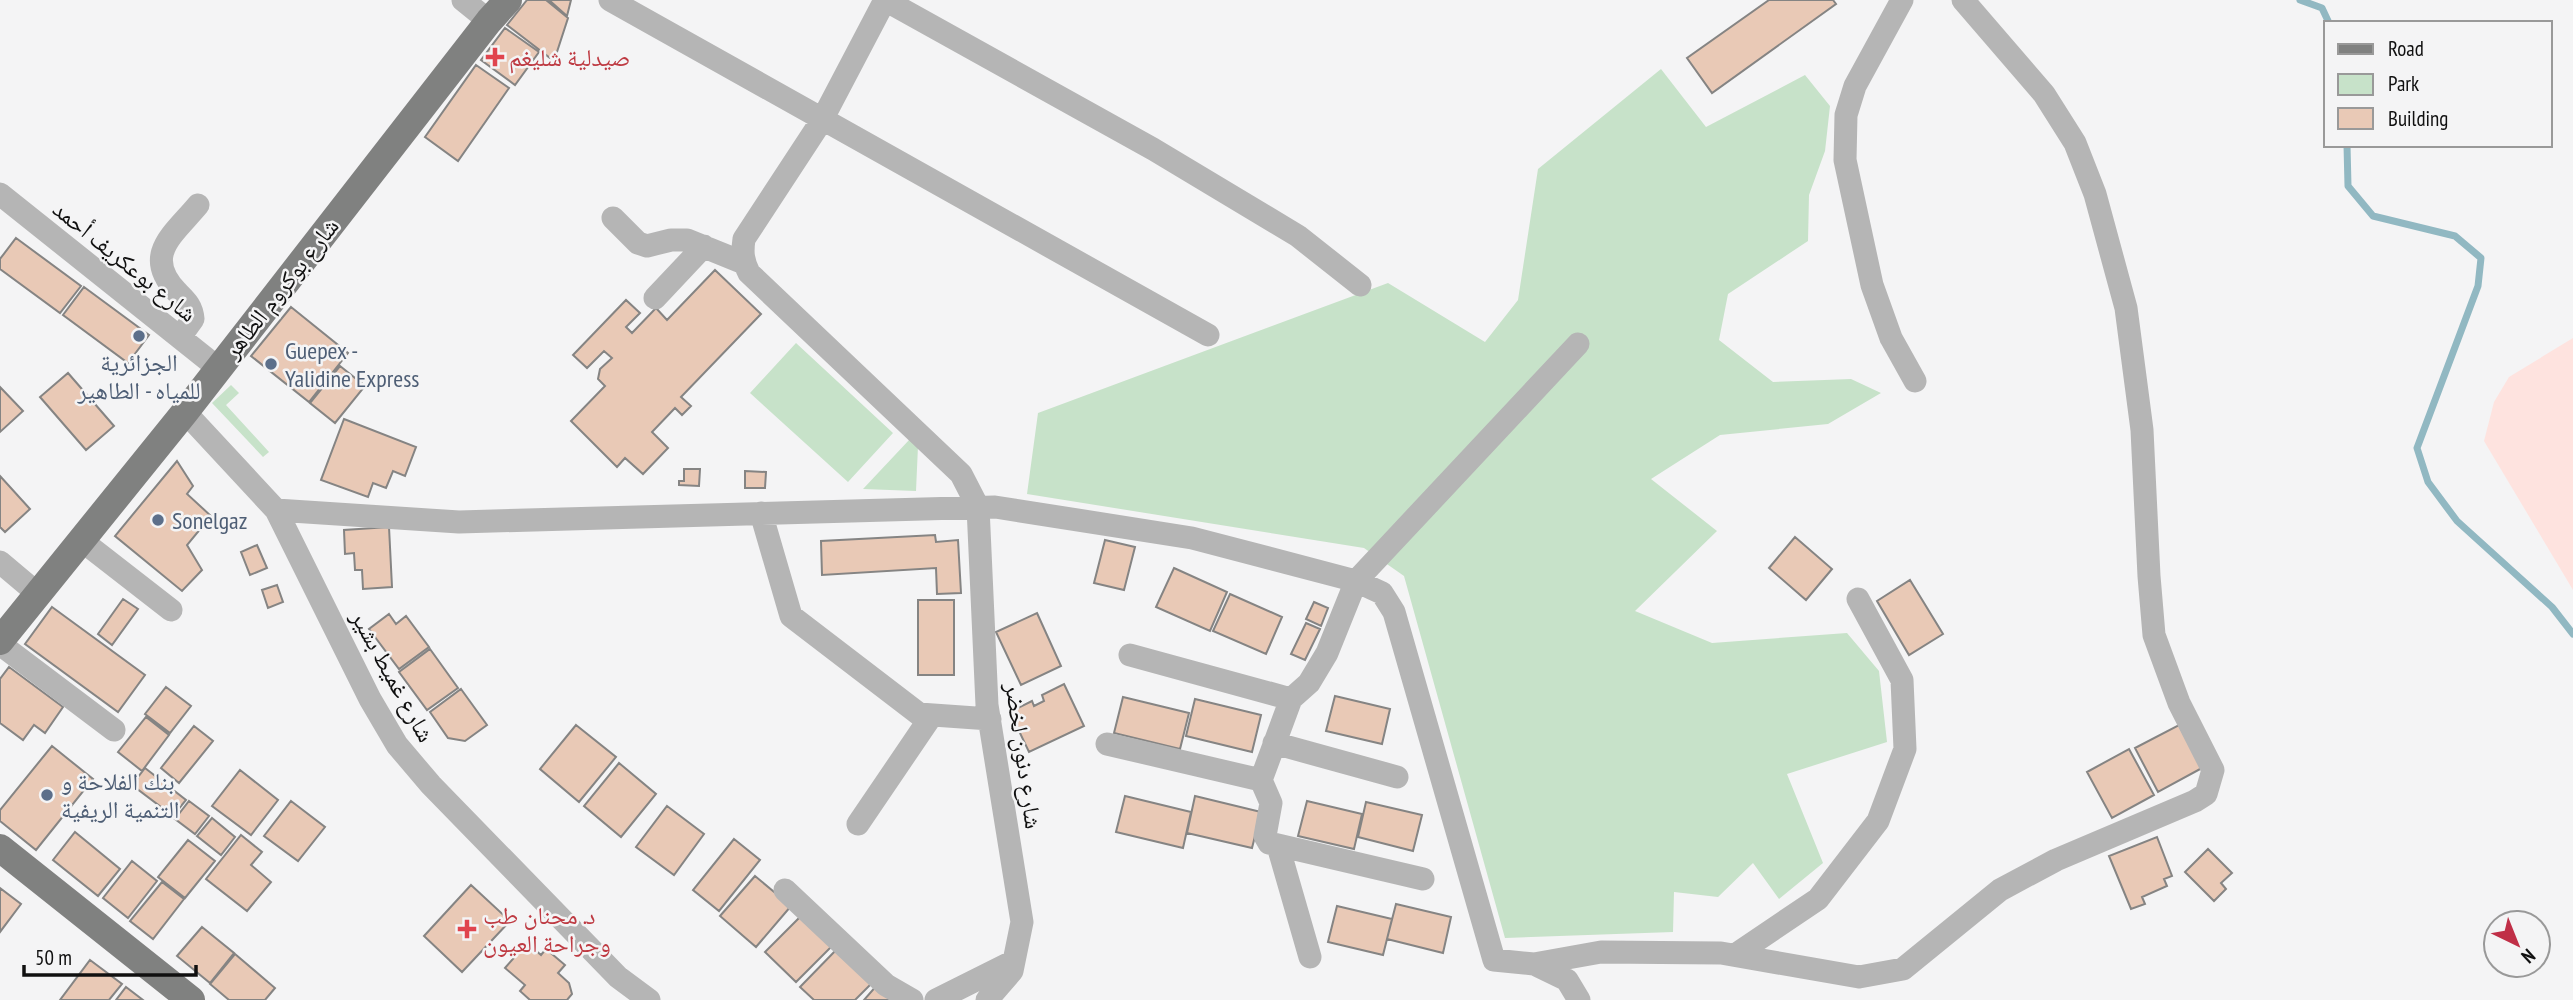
<svg xmlns="http://www.w3.org/2000/svg" width="2573" height="1000" font-family="'PT Sans Narrow','Noto Naskh Arabic',sans-serif">
<style>
.industrial{fill:#fee3df}
.green{fill:#c7e2c9}
.lines{fill:none;stroke-linecap:round;stroke-linejoin:round}
.stream{stroke:#91b8c2;stroke-width:7}
.building{fill:#e9c9b6;stroke:#858483;stroke-width:2}
.minor{stroke:#b5b5b5;stroke-width:23}
.major{stroke:#808180;stroke-width:28}
.health-dot{fill:#e0444e;stroke:#f4f4f5;stroke-width:2.5}
.service-dot{fill:#5c6f8a;stroke:#f4f4f5;stroke-width:2.5}
.labels{text-anchor:middle;dominant-baseline:central;stroke-width:5;stroke-linejoin:round;paint-order:stroke}
.health-label{font-size:24px;fill:#be3a42;stroke:#f4f4f5;text-anchor:start}
.street-label{font-size:24px;fill:#101010;stroke:#f4f4f5}
.service-label{font-size:24px;fill:#4e5e75;stroke:#f4f4f5;text-anchor:start}
</style>
<rect width="100%" height="100%" fill="#f4f4f5"/>
<!-- industrial -->
<path class="industrial" d="M2573 338V590L2484 441 2494 402 2509 377Z"/>
<!-- green -->
<path class="green" d="M1661 69 1706 127 1805 75 1830 106 1825 151 1809 195 1808 241 1728 294 1719 340 1773 382 1851 379 1881 393 1828 424 1720 435 1651 479 1717 531 1635 611 1712 643 1847 633 1879 671 1887 742 1787 774 1823 863 1779 899 1753 863 1718 897 1674 892 1673 932 1505 938 1404 576 1364 548 1027 494 1038 413 1388 283 1485 342 1518 300 1538 169Z
M796 343 893 433 848 482 750 393Z
M231 385 239 393 226 405 269 452 263 457 212 403Z
M910 439 918 446 916 491 863 489Z"/>
<g class="lines">
<!-- stream -->
<path class="stream" d="M2300 0 2322 8 2329 23
M2347 145 2348 186 2373 216 2455 236 2481 258 2478 286 2417 448 2428 482 2457 521 2552 607 2573 634"/>
</g>
<!-- building -->
<path class="building" d="M527 0H546L568 18 554 61 507 25Z
M549 0H571L567 16Z
M1769 0H1833L1836 4 1712 93 1687 58Z
M505 28 539 52 515 85 481 60Z
M476 65 509 88 458 161 425 137Z
M16 238 81 286 60 313 0 269V259Z
M715 270 761 314 681 397 691 406 682 415 675 408 652 432 668 448 643 474 625 458 617 467 571 421 605 386 598 379 600 369 612 358 604 351 587 368 573 355 626 300 640 313 626 327 632 333 656 308 667 320Z
M84 287 149 335 128 363 63 315Z
M291 307 348 353 309 402 251 356Z
M340 366 365 386 335 423 310 403Z
M68 373 114 426 86 450 40 397Z
M0 387 23 411 0 432Z
M344 419 416 447 405 476 393 471 386 488 373 483 368 497 321 480Z
M177 461 193 486 187 494 211 516 187 545 202 570 182 591 115 536Z
M684 469H700L699 486 679 485V481H684Z
M745 471 766 472 765 488H745Z
M0 476 30 509 5 532 0 527Z
M389 527 392 587 363 589 362 570H355L354 553 345 554 344 530Z
M935 535 936 542 958 540 961 593 937 594 936 568 822 575 821 541Z
M1795 537 1832 569 1806 600 1769 568Z
M1105 540 1135 547 1124 590 1094 583Z
M257 545 267 568 250 575 241 552Z
M1174 568 1227 592 1210 631 1156 607Z
M1910 580 1943 634 1909 655 1877 601Z
M277 585 283 602 268 608 262 590Z
M1230 594 1282 617 1266 654 1213 631Z
M123 599 138 609 112 645 98 634Z
M918 600H954V675H918Z
M1314 602 1328 608 1321 626 1306 619Z
M52 607 145 675 118 712 25 644Z
M1037 613 1061 666 1021 685 996 632Z
M389 614 396 624 406 616 429 647 399 669 369 629Z
M1306 623 1320 629 1305 660 1291 654Z
M430 649 458 688 427 710 399 672Z
M9 667 63 707 45 733 34 725 23 740 0 723V679Z
M1064 684 1084 726 1029 752 1010 712 1032 701 1034 706 1044 701 1042 695Z
M166 687 191 706 170 733 145 714Z
M461 689 487 725 465 741 448 738 430 712Z
M1335 696 1390 709 1382 744 1326 731Z
M1123 697 1189 713 1180 749 1114 733Z
M1195 699 1261 715 1252 752 1186 736Z
M146 717 169 735 142 771 118 752Z
M576 725 616 757 579 802 540 769Z
M2179 725 2202 768 2158 792 2135 748Z
M194 726 213 741 179 783 161 768Z
M52 746 93 779 36 850 0 821V810Z
M2129 749 2154 795 2112 818 2087 772Z
M619 763 656 794 621 837 584 806Z
M145 768 186 800 173 816 132 785Z
M240 770 278 800 251 835 212 806Z
M1125 796 1191 812 1183 848 1116 832Z
M1195 796 1261 812 1252 848 1187 833Z
M189 801 209 816 195 834 175 819Z
M291 801 325 827 298 861 264 836Z
M1307 801 1362 814 1354 849 1298 836Z
M1366 802 1422 815 1413 851 1358 837Z
M667 806 704 834 674 875 636 847Z
M212 818 235 837 221 855 197 836Z
M75 832 120 869 98 896 53 860Z
M241 835 262 852 251 865 271 882 247 911 206 879Z
M2157 837 2172 876 2164 879 2167 886 2142 897 2145 904 2131 909 2109 856Z
M734 839 760 860 719 911 693 890Z
M188 840 215 861 185 898 158 877Z
M2208 849 2232 873 2221 883 2226 889 2214 901 2185 872Z
M132 861 157 881 128 918 103 898Z
M755 876 791 906 756 947 720 916Z
M162 882 184 899 153 939 130 921Z
M471 885 510 921 462 972 424 936Z
M0 888 21 904 0 932Z
M1396 904 1451 917 1443 953 1387 939Z
M1337 906 1392 919 1383 955 1328 942Z
M802 915 833 945 796 982 765 952Z
M202 927 234 953 210 983 177 956Z
M527 943 541 955 546 949 565 965 558 973 569 983 572 994 567 1000H530L520 991 525 985 505 968Z
M839 947 874 981 855 1000H814L800 987Z
M235 954 275 988 265 1000H229L210 984Z
M90 960 122 984 109 1000H60Z
M878 984 896 1000H864Z
M126 987 143 1000H116Z"/>
<g class="lines">
<!-- minor -->
<path class="minor" d="M463 0 489 21
M610 0 1208 335
M1902 0 1855 86 1846 115 1845 160 1872 285 1891 338 1915 381
M0 194 218 368
M613 218 638 243 647 246 671 240H687L744 263
M655 298 704 246
M180 337 193 319C192 306 186 301 177 292 142 255 173 235 198 205
M185 412 276 510 370 699 397 745 431 785 618 977 649 1000
M276 510 459 522 995 507 1192 538 1356 581 1382 593 1394 612 1494 960 1534 964 1567 980 1579 1000
M761 513 791 616 919 714 990 719
M81 540 171 610
M0 562 38 594
M0 644 114 730
M1130 655 1291 699
M1274 743 1397 777
M1107 744 1261 780
M858 824 932 715
M1278 846 1310 957
M1423 879 1269 843 1265 836 1271 803 1261 780 1291 699 1309 683 1327 653 1356 581 1578 344
M785 890 886 985 912 1000
M1735 955 1818 899 1878 821 1905 749 1902 680 1858 599
M1534 964 1601 952 1721 953 1859 977 1903 969 2000 890 2056 860 2195 801 2206 794 2213 770 2179 703 2154 635 2149 576 2142 430 2126 308 2095 194 2075 143 2044 94 1963 0
M936 1000 1014 961
M987 1000 1012 971 1022 922 987 705 978 507 961 474 749 273C743 261 742 253 744 239L822 120 885 0 1153 149 1298 236 1360 285"/>
<!-- major -->
<path class="major" d="M0 641 185 412 489 21 508 0
M0 848 191 1000"/>
</g>
<!-- markers -->
<g class="health-dot">
<path d="M491.5 46.5h7v7h7v7h-7v7h-7v-7h-7v-7h7z"/>
<path d="M463.5 918.5h7v7h7v7h-7v7h-7v-7h-7v-7h7z"/>
</g>
<g class="service-dot">
<circle cx="139" cy="336" r="7"/>
<circle cx="271" cy="364" r="7"/>
<circle cx="158" cy="520" r="7"/>
<circle cx="47" cy="795" r="7"/>
</g>
<g class="labels">
<!-- health labels -->
<g class="health-label">
<text x="509" y="57">صيدلية شليغم</text>
<text x="483" y="915">د. محنان طب<tspan x="483" dy="28">وجراحة العيون</tspan></text>
</g>
<!-- street labels -->
<g class="street-label">
<text transform="translate(125 261) rotate(39)">شارع بوعكريف أحمد</text>
<text transform="translate(281 288) rotate(-52)">شارع بوكروم الطاهر</text>
<text transform="translate(393 676) rotate(61)">شارع غميط بشير</text>
<text transform="translate(1024 756) rotate(82)">شارع دنون لخضر</text>
</g>
<!-- service labels -->
<g class="service-label">
<text x="285" y="350">Guepex -<tspan x="285" dy="28">Yalidine Express</tspan></text>
<text x="139" y="362" text-anchor="middle">الجزائرية<tspan x="139" dy="28">للمياه - الطاهير</tspan></text>
<text x="172" y="520">Sonelgaz</text>
<text x="61" y="781">بنك الفلاحة و<tspan x="61" dy="28">التنمية الريفية</tspan></text>
</g>
</g>
<!-- legend -->
<rect x="2324" y="21" width="228" height="126" fill="#f4f4f5" stroke="#999999" stroke-width="2"/>
<rect x="2338" y="44" width="35" height="10" fill="#808180" stroke="#999999" stroke-width="2"/>
<text x="2388" y="56" font-size="21" fill="#101010">Road</text>
<rect x="2338" y="74" width="35" height="21" fill="#c7e2c9" stroke="#999999" stroke-width="2"/>
<text x="2388" y="91" font-size="21" fill="#101010">Park</text>
<rect x="2338" y="108" width="35" height="21" fill="#e9c9b6" stroke="#999999" stroke-width="2"/>
<text x="2388" y="126" font-size="21" fill="#101010">Building</text>
<!-- north arrow -->
<g transform="translate(2517 944) rotate(137)"><circle r="33" fill="#f4f4f5" stroke="#999999" stroke-width="2"/>
<path d="M0-5L12 26L0 18L-12 26Z" fill="#c02f47"/>
<text y="-10" font-size="19" font-weight="bold" text-anchor="middle" fill="#101010">N</text>
</g>
<!-- scale -->
<path d="M24 965v10h172v-10" fill="none" stroke="#101010" stroke-width="3.5"/>
<text x="35" y="965" font-size="21" fill="#101010" stroke="#f4f4f5" stroke-width="5" paint-order="stroke">50 m</text>
</svg>
